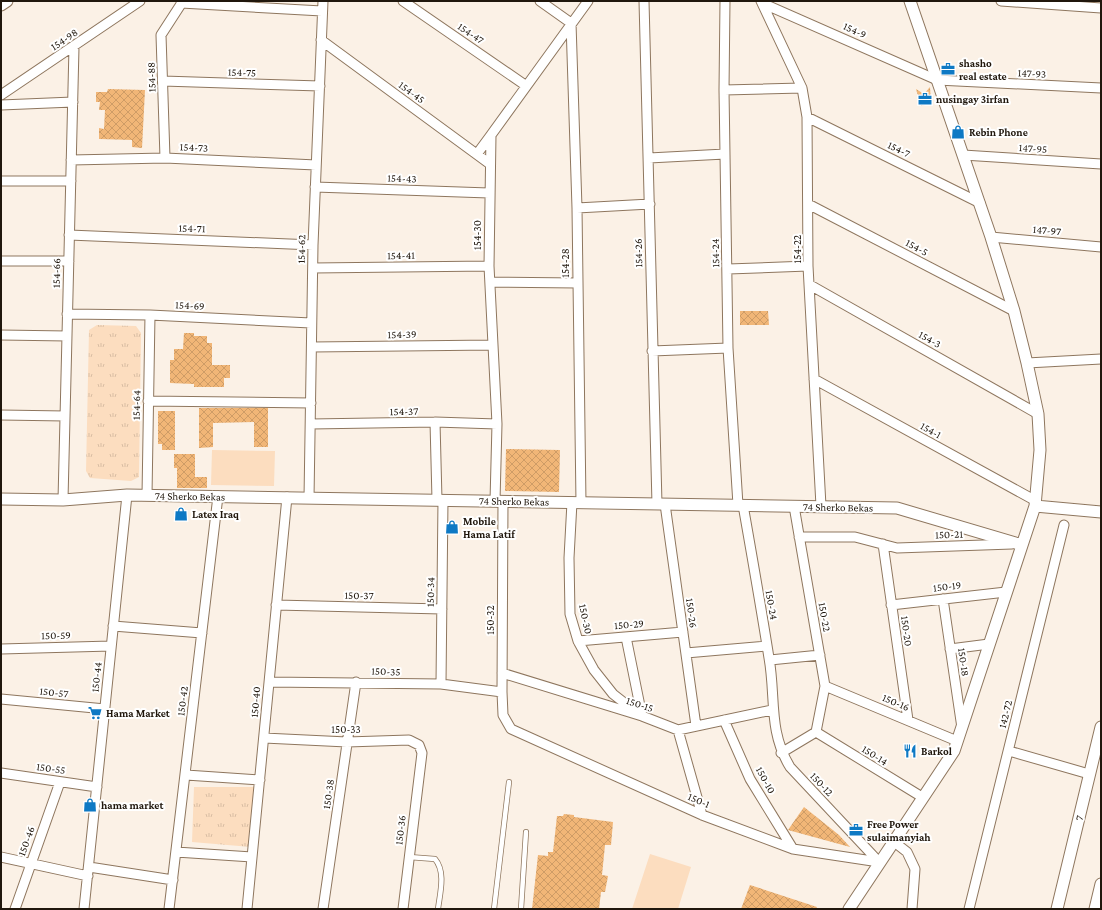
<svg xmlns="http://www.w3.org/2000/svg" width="1102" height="910" font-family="'Crimson Pro',serif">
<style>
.grass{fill:url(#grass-tufts)}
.pitch{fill:#fcddbf}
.building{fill:url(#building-cross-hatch)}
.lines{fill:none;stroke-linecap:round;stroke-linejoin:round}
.service-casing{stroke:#8e765e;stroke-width:6}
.minor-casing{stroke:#8e765e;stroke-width:11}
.tertiary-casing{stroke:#8e765e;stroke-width:13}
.service{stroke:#fff;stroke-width:4.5}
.minor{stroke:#fff;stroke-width:9}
.tertiary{stroke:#fff;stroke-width:11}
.labels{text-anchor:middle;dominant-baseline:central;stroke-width:4;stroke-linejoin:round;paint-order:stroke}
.street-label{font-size:11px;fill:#20170d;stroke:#fff}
.poi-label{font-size:11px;font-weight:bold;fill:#20170d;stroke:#fff;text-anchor:start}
</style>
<defs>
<pattern id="grass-tufts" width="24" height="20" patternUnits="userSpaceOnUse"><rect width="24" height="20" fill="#fcddbf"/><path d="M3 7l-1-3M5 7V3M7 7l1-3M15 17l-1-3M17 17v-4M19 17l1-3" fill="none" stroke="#d8bda3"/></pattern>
<pattern id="building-cross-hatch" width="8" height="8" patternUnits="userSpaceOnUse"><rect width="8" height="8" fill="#f1b677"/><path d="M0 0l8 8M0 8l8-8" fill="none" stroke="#ce9c66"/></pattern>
</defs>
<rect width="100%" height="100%" fill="#fbf1e6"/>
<!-- grass -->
<path class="grass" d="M97 325 136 326 141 333 139 477 131 481 90 478 86 471 89 330Z
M194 787H257L251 847 192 842Z"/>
<!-- pitch -->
<path class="pitch" d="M212 450 275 451 274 486 211 485Z
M650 854 691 867 678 909H632Z"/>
<!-- building -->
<path class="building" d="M930 87 931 104 921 106 916 89 924 94Z
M108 89 145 90 142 148 132 147V140L99 139V128L104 129 105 110H99L100 102H96V92H107Z
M740 311H768L769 325H740Z
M184 333H194V336H207V343H212V365H230V378H224V387H194V384L170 383V360H174V349H183Z
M199 408H268V447H254V422L213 423V447L199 448Z
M158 411H175V450H162V444H158Z
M506 449 560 450 559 492 505 491Z
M174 454H195V477H207V488H177V468H174Z
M804 807 839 835 850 847 788 830Z
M564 814 574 815V817L613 822 611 845H605L602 875 608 876 605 892H601L599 909H532L538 855 548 856V852H553L557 816H563Z
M750 885 817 907 816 909H741Z"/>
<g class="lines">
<!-- service casing -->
<g class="service-casing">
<path id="service" d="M409 857 435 859C446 872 440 893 438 909
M494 909 509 782
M521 909 526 832"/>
</g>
<!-- minor casing -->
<g class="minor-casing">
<path id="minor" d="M403 1 525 85
M540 1 571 23 577 208 581 503
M644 1 657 504
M725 1 724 90 728 348 738 505
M761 1 802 88 807 117 808 266 821 506
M1001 1 1101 8
M181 3 322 11
M762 3 937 80 1101 88
M321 40 490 164
M163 81 320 86
M724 90 802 88
M1 95 140 1
M1 105 73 102
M807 117 980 203
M477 154 491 135
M963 155 1101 164
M165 158 161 35 183 1
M649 158 725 154
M71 160 165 158 316 165
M1 181H71
M315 187 489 193
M808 204 1014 311
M577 208 650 204
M69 235 313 245
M991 237 1101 247
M1 261H69
M313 268 489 266
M728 269 808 266
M490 282 577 283
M810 285 1038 414
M67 314 150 315 311 323
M1 335 67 336
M312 347 493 345
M652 351 728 348
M1027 363 1101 359
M814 379 1036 501
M148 401 311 403
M1 415 65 416
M435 422 437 500
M311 424 435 422 497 424
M147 495 150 315
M309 498 313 245 323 1
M63 500 74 47
M495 501 497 424 489 266 491 135 588 1
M503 501 502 692 503 715 511 729 702 815 793 849 879 862
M572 502 569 558 570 614 578 641 594 670 613 694 636 712
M665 504 696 726
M743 505C752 556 761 607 769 658 776 697 768 731 790 767L879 862
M794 506 825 686 816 732
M799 537H855L897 548 1012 544
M883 544 908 720
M943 599 962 728
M276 605 442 609
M891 605 1006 592
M113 626 202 633
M626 637 642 716
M578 641 683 632
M1 649 111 646
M950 649 989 644
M686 653 767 646
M770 660 820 655
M502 673 642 716 678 730 772 710
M269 682 441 684 502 692
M441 684 443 500
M825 686 957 741
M1 699 105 709
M724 720 750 779 793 849
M678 730 702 815
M816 732 922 797
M264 738 347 742 409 740 419 745 422 753 403 909
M1009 751 1089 774
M781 753 816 732
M1 773 97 787
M186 775 260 780
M893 841 907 852 915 869 912 909
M176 852 252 857
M1 857 88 876
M89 867 173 880
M15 909 60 782
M84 909 127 495
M169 909 218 496
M247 909 287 497
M323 909 356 682
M969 909 1064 525"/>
</g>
<!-- tertiary casing -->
<g class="tertiary-casing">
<path id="tertiary" d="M1 5 7 1
M1 499 63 500 127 495 897 508 1022 545
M1035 506 1101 512
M849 909 954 751 1035 506 1040 450 1038 414 1027 363 1014 311 991 237 910 1
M1057 909 1101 727
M1095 909 1101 884"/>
</g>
<!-- service -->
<use href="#service" class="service"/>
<!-- minor -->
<use href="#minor" class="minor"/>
<!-- tertiary -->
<use href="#tertiary" class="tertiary"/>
</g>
<!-- icons -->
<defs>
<g id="office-bare" transform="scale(1.08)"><path d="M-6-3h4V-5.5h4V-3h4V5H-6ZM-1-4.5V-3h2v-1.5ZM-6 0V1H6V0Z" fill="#0e79c4" stroke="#fff" stroke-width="2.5" paint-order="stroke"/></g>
<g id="shop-bare" transform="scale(1.08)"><path d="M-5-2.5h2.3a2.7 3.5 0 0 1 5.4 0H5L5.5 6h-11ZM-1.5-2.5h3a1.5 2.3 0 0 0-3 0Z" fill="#0e79c4" stroke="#fff" stroke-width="2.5" paint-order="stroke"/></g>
<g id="supermarket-bare" transform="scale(1.08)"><path d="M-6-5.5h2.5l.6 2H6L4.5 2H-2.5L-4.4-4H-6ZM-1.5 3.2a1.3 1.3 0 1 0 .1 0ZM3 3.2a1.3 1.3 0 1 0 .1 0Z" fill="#0e79c4" stroke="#fff" stroke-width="2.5" paint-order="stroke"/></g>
<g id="restaurant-bare" transform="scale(1.08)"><path d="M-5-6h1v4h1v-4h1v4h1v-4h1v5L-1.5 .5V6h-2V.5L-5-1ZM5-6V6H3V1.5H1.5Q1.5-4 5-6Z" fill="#0e79c4" stroke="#fff" stroke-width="2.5" paint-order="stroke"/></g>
</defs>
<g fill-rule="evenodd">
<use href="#office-bare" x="948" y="69"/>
<use href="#office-bare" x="925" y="99"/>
<use href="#shop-bare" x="958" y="132"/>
<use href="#shop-bare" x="181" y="514"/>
<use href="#shop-bare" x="452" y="527"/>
<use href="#supermarket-bare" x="95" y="713"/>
<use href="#restaurant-bare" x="910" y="751"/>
<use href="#shop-bare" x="90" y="805"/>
<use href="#office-bare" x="856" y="830"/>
</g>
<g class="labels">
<!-- street labels -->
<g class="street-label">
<text transform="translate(855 30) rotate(24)">154-9</text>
<text transform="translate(471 33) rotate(34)">154-47</text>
<text transform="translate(64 39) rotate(-34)">154-98</text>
<text transform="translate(242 72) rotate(2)">154-75</text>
<text transform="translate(1032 73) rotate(3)">147-93</text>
<text transform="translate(151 77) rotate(-92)">154-88</text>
<text transform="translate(412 92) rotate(36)">154-45</text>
<text transform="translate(194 147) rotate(3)">154-73</text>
<text transform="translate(1033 148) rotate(4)">147-95</text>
<text transform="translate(899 149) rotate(26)">154-7</text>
<text transform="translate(402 178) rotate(2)">154-43</text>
<text transform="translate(192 228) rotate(2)">154-71</text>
<text transform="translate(1047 230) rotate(5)">147-97</text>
<text transform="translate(477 235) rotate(-90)">154-30</text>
<text transform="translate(917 247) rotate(28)">154-5</text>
<text transform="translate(301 249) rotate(-89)">154-62</text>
<text transform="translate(797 249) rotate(-90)">154-22</text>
<text transform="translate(638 253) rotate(-91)">154-26</text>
<text transform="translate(715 253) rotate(-91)">154-24</text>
<text transform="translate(401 255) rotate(-1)">154-41</text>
<text transform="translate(565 263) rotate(-90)">154-28</text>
<text transform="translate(56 273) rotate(-89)">154-66</text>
<text transform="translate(190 305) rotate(3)">154-69</text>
<text transform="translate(402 334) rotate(-1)">154-39</text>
<text transform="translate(930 339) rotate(29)">154-3</text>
<text transform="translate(136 405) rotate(-89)">154-64</text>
<text transform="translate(404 411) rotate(-1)">154-37</text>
<text transform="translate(931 430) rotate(29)">154-1</text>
<text transform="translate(190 496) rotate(1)">74 Sherko Bekas</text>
<text transform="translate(514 501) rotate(1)">74 Sherko Bekas</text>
<text transform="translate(838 507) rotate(1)">74 Sherko Bekas</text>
<text transform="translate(949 534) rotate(-2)">150-21</text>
<text transform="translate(947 586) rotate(-7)">150-19</text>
<text transform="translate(430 592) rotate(-89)">150-34</text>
<text transform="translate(359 595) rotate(1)">150-37</text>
<text transform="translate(772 605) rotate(80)">150-24</text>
<text transform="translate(692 613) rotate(82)">150-26</text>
<text transform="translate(825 617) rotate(80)">150-22</text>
<text transform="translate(586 619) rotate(78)">150-30</text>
<text transform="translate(490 620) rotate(-90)">150-32</text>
<text transform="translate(629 624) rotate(-5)">150-29</text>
<text transform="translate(907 631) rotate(82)">150-20</text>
<text transform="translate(56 635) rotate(-1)">150-59</text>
<text transform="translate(964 662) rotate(82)">150-18</text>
<text transform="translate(386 671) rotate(2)">150-35</text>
<text transform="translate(96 677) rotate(-84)">150-44</text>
<text transform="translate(54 692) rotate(6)">150-57</text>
<text transform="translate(182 701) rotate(-83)">150-42</text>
<text transform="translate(255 702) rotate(-85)">150-40</text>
<text transform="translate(896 702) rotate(23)">150-16</text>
<text transform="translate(640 704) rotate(18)">150-15</text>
<text transform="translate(1005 714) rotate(-76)">142-72</text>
<text x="346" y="729">150-33</text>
<text transform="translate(875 755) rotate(32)">150-14</text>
<text transform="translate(51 768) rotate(8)">150-55</text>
<text transform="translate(766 780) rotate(61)">150-10</text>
<text transform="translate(822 784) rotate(47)">150-12</text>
<text transform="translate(328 794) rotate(-82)">150-38</text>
<text transform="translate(699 800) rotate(23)">150-1</text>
<text transform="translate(1079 818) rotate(-77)">7</text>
<text transform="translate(400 830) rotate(-83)">150-36</text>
<text transform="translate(26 841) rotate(-70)">150-46</text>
</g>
<!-- poi labels -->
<g class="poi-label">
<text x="959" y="63">shasho<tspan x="959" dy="13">real estate</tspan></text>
<text x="936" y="99">nusingay 3irfan</text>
<text x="969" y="132">Rebin Phone</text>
<text x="192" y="514">Latex Iraq</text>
<text x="463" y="521">Mobile<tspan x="463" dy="13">Hama Latif</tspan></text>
<text x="106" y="713">Hama Market</text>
<text x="921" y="751">Barkol</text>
<text x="101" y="805">hama market</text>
<text x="867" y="824">Free Power<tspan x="867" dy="13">sulaimanyiah</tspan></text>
</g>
</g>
<!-- border -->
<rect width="1102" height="910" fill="none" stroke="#20170d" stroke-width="4"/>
</svg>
